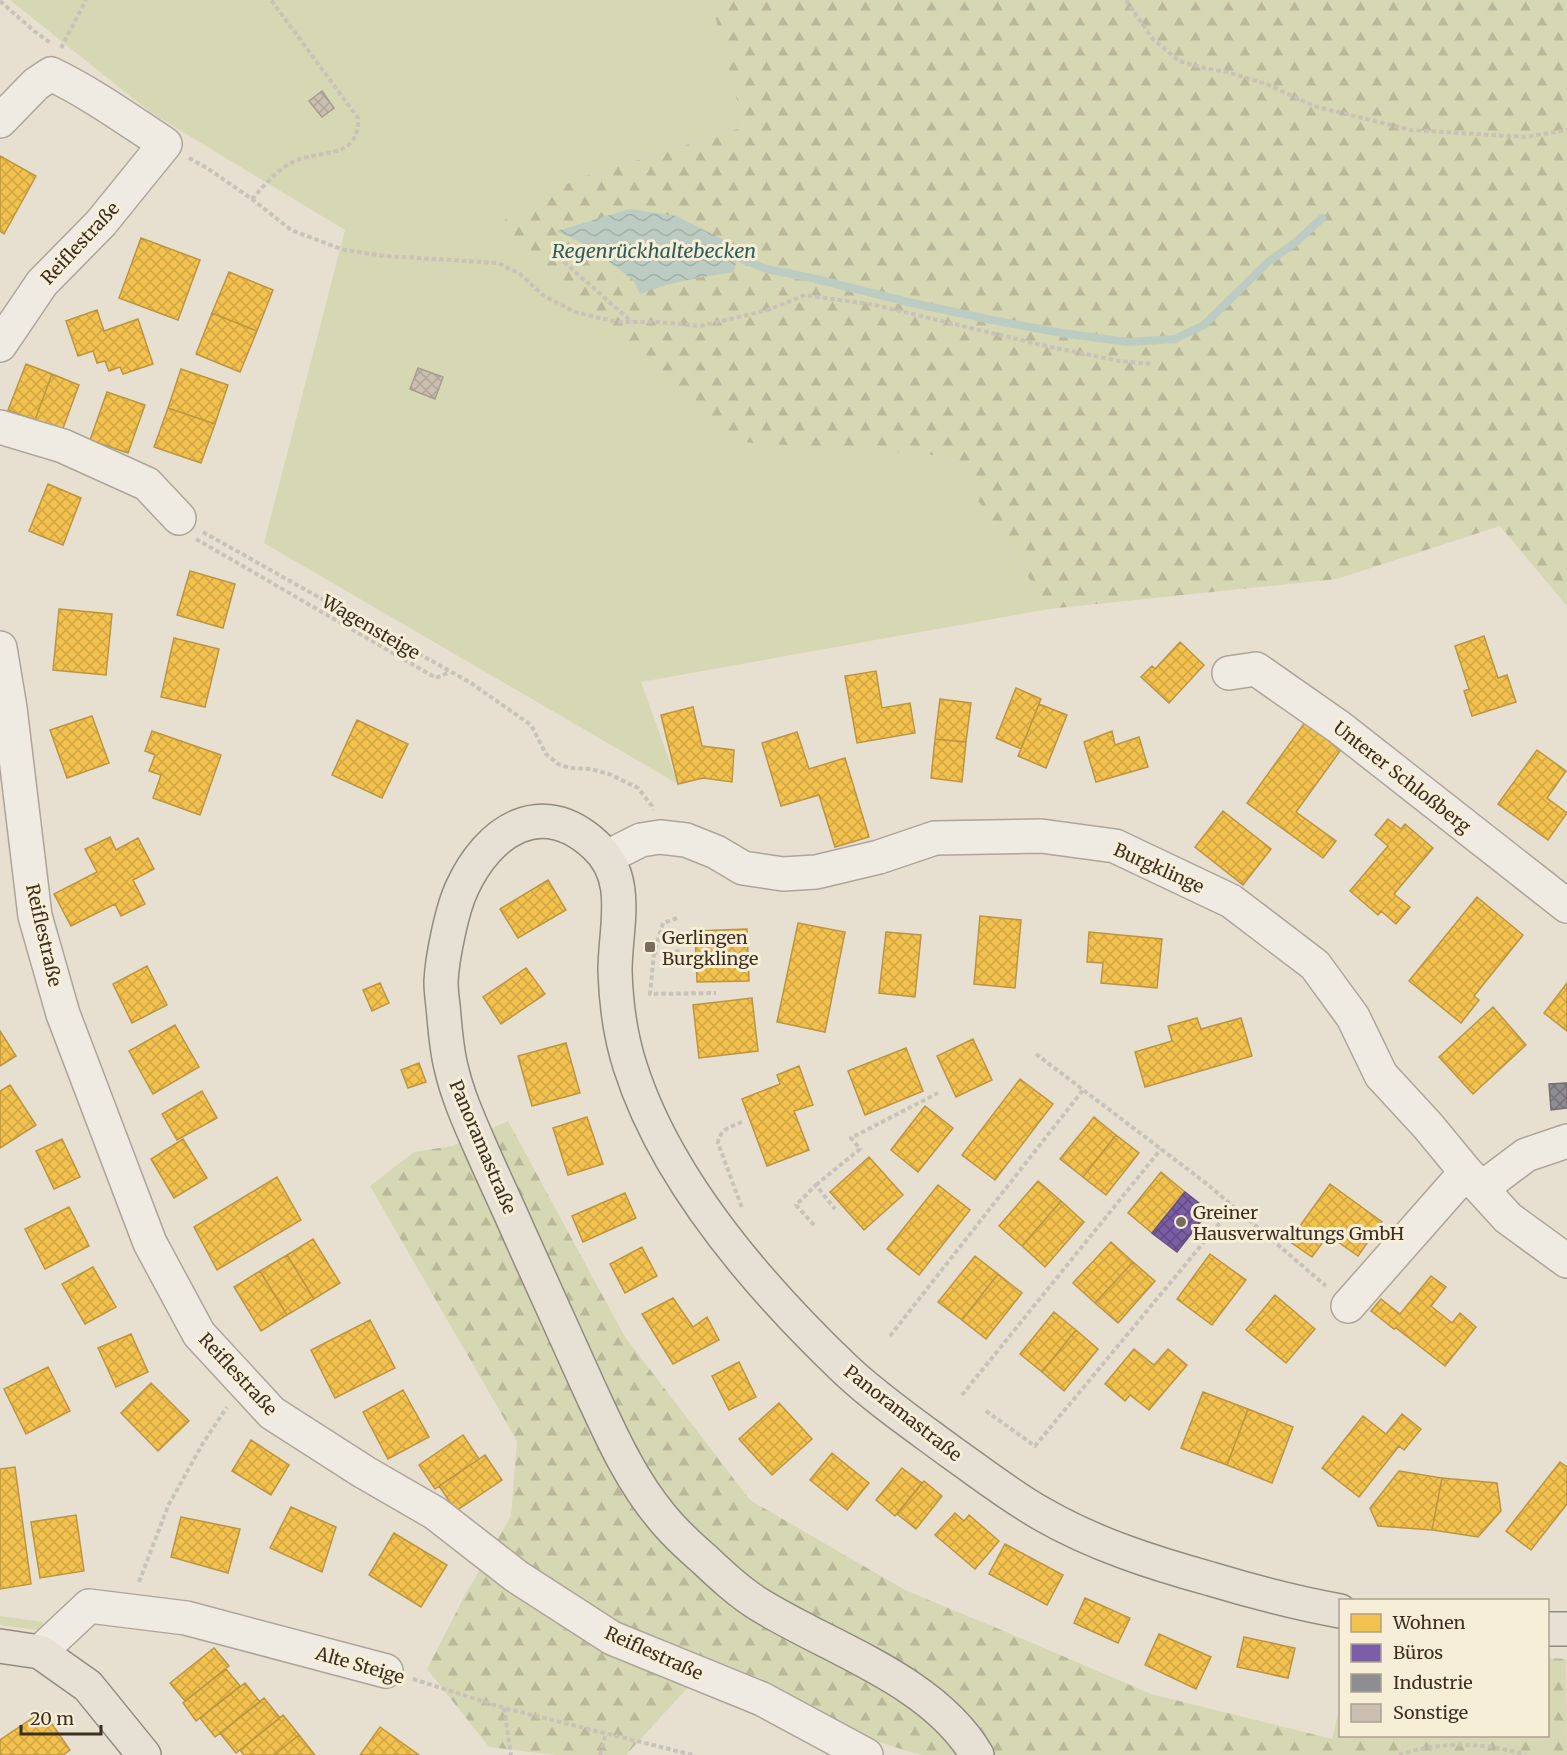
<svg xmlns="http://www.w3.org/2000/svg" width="1567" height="1755" font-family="Merriweather,serif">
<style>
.green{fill:#d6d7b3}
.forest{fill:url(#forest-firs)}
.water{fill:url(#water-waves)}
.homes{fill:url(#homes-cross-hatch);stroke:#bc9540;stroke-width:1.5}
.offices{fill:url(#offices-cross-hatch);stroke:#68507e;stroke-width:1.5}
.industry{fill:url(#industry-cross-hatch);stroke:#757070;stroke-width:1.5}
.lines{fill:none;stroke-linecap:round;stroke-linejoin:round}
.stream{stroke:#bcccc2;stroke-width:8}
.building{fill:url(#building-cross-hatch);stroke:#a89c90;stroke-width:1.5}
.minor-casing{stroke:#ada599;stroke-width:36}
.major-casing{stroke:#928b80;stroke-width:36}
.path{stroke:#c8c2b9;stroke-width:4;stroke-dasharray:4.5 3;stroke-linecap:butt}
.minor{stroke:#efebe3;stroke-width:33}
.major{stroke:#e6e1d4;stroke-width:33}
.poi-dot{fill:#786c5e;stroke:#f7eed8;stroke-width:2}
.labels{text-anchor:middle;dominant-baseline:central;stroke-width:6;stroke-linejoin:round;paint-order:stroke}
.street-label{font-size:18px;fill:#3d2e20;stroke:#f7eed8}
.poi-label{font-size:18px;fill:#3d2e20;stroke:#f7eed8;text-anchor:start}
.water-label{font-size:20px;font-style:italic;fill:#2f5d5a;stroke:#f7eed8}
</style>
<defs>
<pattern id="forest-firs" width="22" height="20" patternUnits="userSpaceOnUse" patternTransform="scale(1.5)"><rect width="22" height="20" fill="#d6d7b3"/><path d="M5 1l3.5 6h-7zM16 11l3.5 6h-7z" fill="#b9b99a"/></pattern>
<pattern id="water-waves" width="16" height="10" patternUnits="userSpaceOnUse" patternTransform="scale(1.5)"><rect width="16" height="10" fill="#bcccc2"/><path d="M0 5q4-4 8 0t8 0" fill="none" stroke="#a2b0a6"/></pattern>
<pattern id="homes-cross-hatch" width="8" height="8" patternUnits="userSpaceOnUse" patternTransform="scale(1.5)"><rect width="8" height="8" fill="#f2c14e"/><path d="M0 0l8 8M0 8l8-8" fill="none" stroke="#d0a644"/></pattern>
<pattern id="offices-cross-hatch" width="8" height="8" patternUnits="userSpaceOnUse" patternTransform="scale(1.5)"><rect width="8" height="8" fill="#7b5ea7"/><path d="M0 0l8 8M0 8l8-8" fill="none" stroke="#614a80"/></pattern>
<pattern id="industry-cross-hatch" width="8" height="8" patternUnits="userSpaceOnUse" patternTransform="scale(1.5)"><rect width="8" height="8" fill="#8d8d92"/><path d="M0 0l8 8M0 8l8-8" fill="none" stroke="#747477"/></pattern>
<pattern id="building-cross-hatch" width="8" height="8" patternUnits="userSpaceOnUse" patternTransform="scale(1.5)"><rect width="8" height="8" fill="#cbbfb2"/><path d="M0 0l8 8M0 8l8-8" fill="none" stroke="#afa499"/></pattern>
</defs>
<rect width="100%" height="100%" fill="#e7e0d1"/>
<!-- green -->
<path class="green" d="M10 0H717L744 127 576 179 949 456 1049 609 641 682 678 784 264 543 345 230 150 112Z
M0 1616 42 1622 45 1627 38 1630 0 1625Z"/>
<!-- forest -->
<path class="forest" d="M711 0H1567V606L1500 526 1337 579 1049 609 949 456 741 442 496 225 576 179 744 127Z
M508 1121 625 1337 750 1500 905 1590 1037 1645 1151 1694 1332 1739 1340 1706V1736H1548V1658L1566 1659 1567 1755H921L690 1685 626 1755H555L489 1747 427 1669 465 1595 511 1516 517 1441 370 1186 414 1152 452 1146Z"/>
<!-- water -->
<path class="water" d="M630 209 676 216 724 240 737 257 734 272C702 277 669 282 640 294L633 280 587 245 557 231Z"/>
<!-- homes -->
<path class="homes" d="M0 156 36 176 4 234 0 231Z
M141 238 200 260 178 320 119 298Z
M229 272 273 290 257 331 212 313Z
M97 310 104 331 138 319 153 364 123 374 120 367 109 371 105 361 97 363 93 351 78 356 66 321Z
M212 313 257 331 240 372 196 354Z
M26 364 52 374 35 420 8 410Z
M181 369 228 385 215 424 168 408Z
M52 374 79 385 62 431 35 420Z
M107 392 145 405 128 453 90 440Z
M168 408 215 424 201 463 154 447Z
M48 484 81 498 63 545 29 531Z
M190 571 235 584 223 628 177 615Z
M59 609 112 614 106 675 53 670Z
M1484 636 1498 678 1507 675 1516 702 1472 716 1464 691 1469 689 1455 646Z
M174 638 219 649 205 707 161 697Z
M1180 642 1204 665 1169 703 1141 677 1152 666 1155 669Z
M876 671 882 708 910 703 915 733 857 743 845 676Z
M1016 688 1041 699 1021 749 996 738Z
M940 699 971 703 966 742 935 739Z
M1039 704 1067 715 1046 768 1018 756Z
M693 707 702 746 734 750 732 782 703 778 678 784 661 715Z
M92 716 109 763 67 778 50 730Z
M357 720 408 744 382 798 332 775Z
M1306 721 1343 747 1296 812 1336 841 1323 858 1247 803Z
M152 731 221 755 200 815 153 798 161 775 149 771 155 755 145 751Z
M1112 731 1115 745 1139 737 1148 767 1096 782 1084 742Z
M797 732 809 769 845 758 869 837 835 847 819 795 781 806 762 743Z
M935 739 966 742 962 782 931 778Z
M1537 750 1566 771 1547 798 1567 813 1548 840 1498 804Z
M1223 811 1271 849 1243 885 1195 847Z
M1388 819 1401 829 1405 824 1433 848 1394 894 1410 907 1396 924 1381 911 1378 915 1350 891 1388 846 1375 835Z
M110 837 116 850 138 838 154 869 133 880 145 904 121 916 115 904 71 926 54 894 97 872 85 849Z
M548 880 566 910 518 938 500 909Z
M1477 897 1523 935 1474 996 1479 1000 1461 1023 1409 981Z
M980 916 1021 920 1015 988 974 984Z
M798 923 845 932 825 1032 777 1022Z
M747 929 749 981 697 982 695 931Z
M886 932 921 935 915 997 879 993Z
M1089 932 1162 939 1157 988 1101 983 1103 963 1087 962Z
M147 966 167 1005 132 1023 113 984Z
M526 968 545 994 501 1024 483 997Z
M380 983 389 1003 372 1011 363 990Z
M1567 983V1031L1544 1013Z
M752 998 758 1051 699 1058 693 1005Z
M1493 1007 1526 1045 1473 1094 1439 1057Z
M1197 1018 1201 1029 1241 1018 1252 1056 1145 1087 1135 1052 1172 1041 1168 1026Z
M175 1025 199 1067 153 1094 129 1051Z
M0 1031 16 1056 0 1066Z
M973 1039 992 1080 956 1097 937 1056Z
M566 1043 580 1093 532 1106 518 1056Z
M906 1048 923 1091 865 1115 848 1071Z
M419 1063 426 1082 408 1088 401 1070Z
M799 1066 813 1105 794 1111 809 1150 767 1166 742 1099 780 1084 777 1075Z
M1020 1079 1053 1104 995 1180 962 1155Z
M10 1085 36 1125 0 1148V1091Z
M202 1091 217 1118 177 1140 162 1114Z
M925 1106 953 1128 918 1172 891 1150Z
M587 1117 603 1164 568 1175 553 1128Z
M1094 1117 1116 1135 1083 1177 1060 1159Z
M1116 1135 1139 1153 1106 1195 1083 1177Z
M62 1139 80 1177 54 1189 36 1151Z
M183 1139 207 1178 174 1198 151 1159Z
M869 1157 903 1195 864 1230 830 1192Z
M1161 1172 1185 1192 1152 1233 1128 1213Z
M277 1177 301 1220 217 1270 194 1227Z
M1038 1181 1061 1201 1022 1246 999 1226Z
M1330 1184 1382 1222 1358 1256 1328 1235 1312 1257 1289 1241Z
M938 1185 970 1210 919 1275 887 1249Z
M625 1193 636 1218 583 1242 572 1216Z
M1061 1201 1084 1222 1045 1267 1022 1246Z
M69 1207 89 1246 45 1269 25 1229Z
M313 1239 340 1283 314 1299 287 1255Z
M1111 1242 1133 1262 1095 1303 1073 1283Z
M642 1247 657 1276 625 1293 610 1264Z
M1210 1254 1246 1280 1212 1325 1177 1299Z
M287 1255 314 1299 287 1315 260 1271Z
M975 1256 998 1274 962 1320 938 1302Z
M1133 1262 1155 1281 1118 1323 1095 1303Z
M93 1267 116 1307 85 1324 62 1284Z
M260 1271 287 1315 261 1331 234 1287Z
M998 1274 1022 1293 986 1339 962 1320Z
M1431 1276 1446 1287 1431 1306 1452 1323 1460 1313 1476 1327 1445 1366 1396 1328 1394 1329 1371 1311 1381 1299 1400 1314Z
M1275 1295 1315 1329 1286 1363 1246 1330Z
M673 1298 693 1327 707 1317 719 1340 673 1364 642 1314Z
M1054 1312 1076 1330 1042 1372 1020 1354Z
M370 1320 395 1368 335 1398 311 1350Z
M1076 1330 1098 1349 1064 1391 1042 1372Z
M131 1334 148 1372 116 1387 98 1348Z
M1134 1349 1154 1365 1168 1349 1187 1365 1149 1410 1130 1395 1125 1401 1105 1384Z
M739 1362 756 1397 729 1410 712 1376Z
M48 1367 70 1411 26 1434 4 1389Z
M151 1383 189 1421 158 1451 121 1413Z
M403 1390 429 1437 388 1459 363 1412Z
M1203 1392 1248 1409 1227 1465 1181 1448Z
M779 1403 812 1439 772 1475 739 1439Z
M1248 1409 1293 1427 1272 1483 1227 1465Z
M1402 1414 1421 1429 1404 1450 1399 1446 1359 1497 1322 1468 1363 1416 1386 1434Z
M463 1435 479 1459 435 1489 419 1465Z
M251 1440 289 1465 271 1495 232 1471Z
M832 1453 869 1483 847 1510 810 1480Z
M485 1455 502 1480 456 1511 439 1486Z
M1560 1462 1567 1467V1504L1531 1550 1506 1531Z
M15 1467 31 1584 0 1589V1469Z
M902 1468 922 1483 895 1516 876 1500Z
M1399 1471 1442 1478 1432 1530 1378 1526 1370 1508Z
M1442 1478 1497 1483 1501 1511 1478 1537 1432 1530Z
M924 1481 942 1496 916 1529 897 1514Z
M291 1507 336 1527 322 1572 270 1548Z
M955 1513 964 1521 969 1515 999 1541 975 1569 935 1535Z
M76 1515 84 1571 40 1578 31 1522Z
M181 1517 240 1529 228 1573 171 1557Z
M394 1533 447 1565 421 1607 369 1575Z
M1005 1544 1063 1575 1047 1605 989 1574Z
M1085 1598 1130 1618 1118 1643 1074 1623Z
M1159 1634 1211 1657 1196 1689 1145 1665Z
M1244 1637 1295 1648 1288 1678 1237 1667Z
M214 1648 229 1666 185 1701 170 1683Z
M226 1669 240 1686 196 1721 183 1703Z
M245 1683 260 1702 215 1737 200 1718Z
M264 1698 280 1718 236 1753 220 1733Z
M43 1711 70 1750 63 1755H0V1740Z
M283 1715 299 1735 274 1755H244L240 1750Z
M380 1727 419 1755H360Z
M299 1735 315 1755H274Z"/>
<!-- offices -->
<path class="offices" d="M1185 1192 1209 1211 1177 1252 1152 1233Z"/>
<!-- industry -->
<path class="industry" d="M1567 1083V1108L1551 1110 1549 1084Z"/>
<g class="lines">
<!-- stream -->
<path class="stream" d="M737 257 766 269 812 278 912 303 997 321 1062 333 1128 342 1175 339 1204 325 1268 262 1296 242 1322 218"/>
</g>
<!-- building -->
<path class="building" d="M322 91 334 108 322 117 309 101Z
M418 368 443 377 435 399 410 389Z"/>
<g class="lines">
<!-- minor casing -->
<g class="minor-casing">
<path id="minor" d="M0 121 36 84 51 74C91 93 128 120 165 144L101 223 42 283 0 345
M0 427 63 446 147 484 179 518
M0 648 10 708 35 916 63 1014 150 1243 199 1334 272 1413 364 1472 435 1513 516 1576 612 1638 762 1699 866 1755
M1229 673 1256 669 1339 727 1567 906
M607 857 641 840 660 837 686 840 716 852 743 868 783 874 816 872 879 857 935 838 1041 836 1115 846 1231 901 1315 965 1353 1017 1381 1075 1428 1126 1466 1172 1508 1218 1567 1261
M1482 1188 1526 1155 1567 1141
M1348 1306 1466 1172
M40 1652 89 1606 186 1618 386 1671"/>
</g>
<!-- major casing -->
<g class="major-casing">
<path id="major" d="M1548 1629H1567
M0 1646 40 1652 88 1686 144 1755
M977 1755C933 1680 831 1649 760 1605 740 1593 721 1575 704 1559 689 1546 673 1531 661 1516 630 1479 610 1433 590 1390 566 1338 543 1286 520 1235 507 1205 493 1176 480 1146 469 1121 457 1094 451 1067 446 1047 445 1026 443 1006 442 998 441 990 441 982 442 958 452 909 462 888 488 831 541 795 595 845 632 878 615 927 615 971 616 1003 620 1035 630 1066 666 1180 761 1289 846 1370 878 1400 916 1426 951 1452 981 1473 1010 1496 1042 1514 1094 1544 1153 1563 1211 1579 1254 1592 1297 1603 1340 1611"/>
</g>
<!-- path -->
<path class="path" d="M1126 0 1152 38 1179 61 1204 68 1227 72 1266 84 1314 106 1411 130 1525 137 1567 130
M0 1 34 31 52 44
M61 48 86 0
M189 158 207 168 252 199 291 230 344 250 385 256 498 263 520 274 544 296 575 312 617 322H658L700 326 768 310 805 295 875 305 1046 346 1119 361 1152 364
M252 199C263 187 275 172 289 164 316 148 360 162 358 118L271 0
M564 262 632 322
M203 532 471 683 531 725 546 754 558 764 570 768 591 769 609 774 638 788 652 806 653 810
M196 539 436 678 450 672
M677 918 663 923 654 953 683 951
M654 953 650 994 716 993
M1036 1054 1207 1184 1326 1286
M742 1122C732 1126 719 1130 718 1143L742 1208
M816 1185 860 1149 851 1138 938 1093
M814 1225 796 1205 816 1185 835 1209
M890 1336 1083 1090
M962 1395 1161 1149
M986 1411 1035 1446 1233 1207
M139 1582 168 1506 203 1443 227 1407
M413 1679 504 1708 693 1755
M504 1708 511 1755
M600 1755 606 1733
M1399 1755C1439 1741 1485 1742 1526 1755"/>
<!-- minor -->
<use href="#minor" class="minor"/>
<!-- major -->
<use href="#major" class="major"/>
</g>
<!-- markers -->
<g class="poi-dot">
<rect x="644" y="941" width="12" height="12" rx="3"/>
<circle cx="1181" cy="1222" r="6"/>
</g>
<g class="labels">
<!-- street labels -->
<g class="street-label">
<text transform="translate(80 243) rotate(-47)">Reiflestraße</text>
<text transform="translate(371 627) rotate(30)">Wagensteige</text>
<text transform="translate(1402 777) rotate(38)">Unterer Schloßberg</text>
<text transform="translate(1159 868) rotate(24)">Burgklinge</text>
<text transform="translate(44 935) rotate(77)">Reiflestraße</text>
<text transform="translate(483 1147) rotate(67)">Panoramastraße</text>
<text transform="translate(238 1374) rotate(47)">Reiflestraße</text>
<text transform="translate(903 1413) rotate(38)">Panoramastraße</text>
<text transform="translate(654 1653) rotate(24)">Reiflestraße</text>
<text transform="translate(360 1665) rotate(16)">Alte Steige</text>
</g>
<!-- poi labels -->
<g class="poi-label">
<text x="662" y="937">Gerlingen<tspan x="662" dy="21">Burgklinge</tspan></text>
<text x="1193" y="1212">Greiner<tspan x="1193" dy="21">Hausverwaltungs GmbH</tspan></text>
</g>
<!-- water labels -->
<g class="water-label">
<text x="654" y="250">Regenrückhaltebecken</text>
</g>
</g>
<!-- legend -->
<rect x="1339" y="1599" width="210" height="138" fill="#f7eed8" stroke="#ada18e" stroke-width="1.5"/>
<rect x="1351" y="1614" width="30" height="18" fill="#f2c14e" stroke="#ada18e" stroke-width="1.5"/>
<text x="1393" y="1629" font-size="18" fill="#3d2e20">Wohnen</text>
<rect x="1351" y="1644" width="30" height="18" fill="#7b5ea7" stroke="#ada18e" stroke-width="1.5"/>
<text x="1393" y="1659" font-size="18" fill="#3d2e20">Büros</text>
<rect x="1351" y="1674" width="30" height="18" fill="#8d8d92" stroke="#ada18e" stroke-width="1.5"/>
<text x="1393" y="1689" font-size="18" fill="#3d2e20">Industrie</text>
<rect x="1351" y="1704" width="30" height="18" fill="#cbbfb2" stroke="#ada18e" stroke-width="1.5"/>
<text x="1393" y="1719" font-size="18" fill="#3d2e20">Sonstige</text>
<!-- scale -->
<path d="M21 1725v9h80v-9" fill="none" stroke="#3d2e20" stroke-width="3"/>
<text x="30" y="1725" font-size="18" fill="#3d2e20" stroke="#f7eed8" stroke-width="4.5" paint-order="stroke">20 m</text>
</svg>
